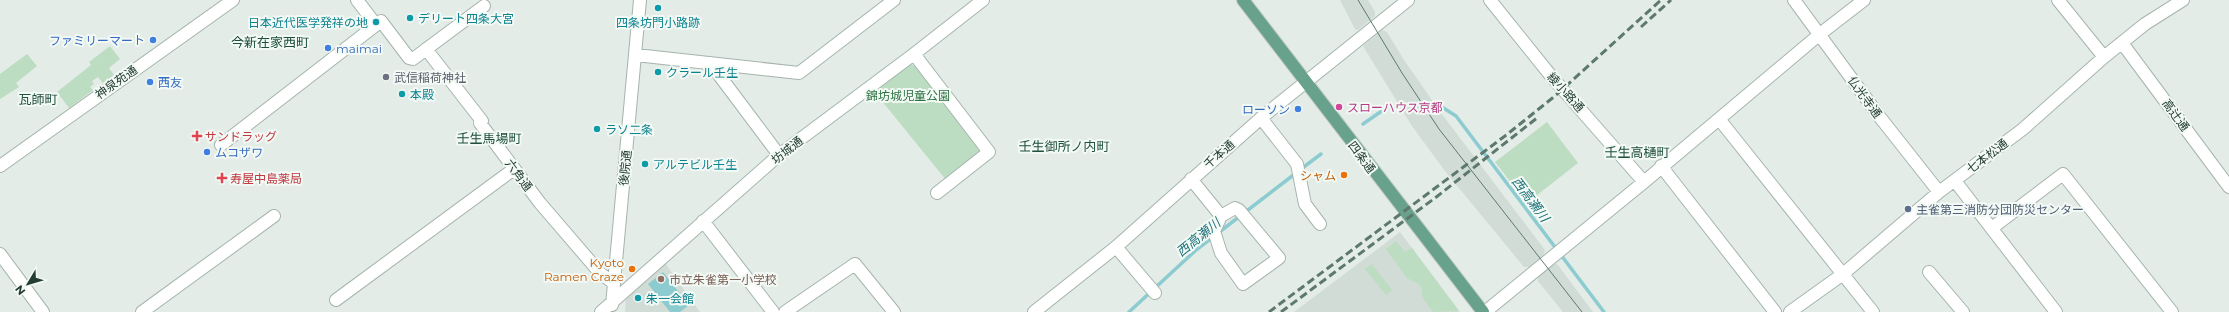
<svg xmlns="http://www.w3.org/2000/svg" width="2229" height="312" font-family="Montserrat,'Noto Sans JP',sans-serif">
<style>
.built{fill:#d1dcd6}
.green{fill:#bcddc1}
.water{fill:#8cccd0}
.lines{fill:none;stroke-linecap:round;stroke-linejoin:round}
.stream{stroke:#8cccd0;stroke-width:3.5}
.minor-casing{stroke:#a6b4ad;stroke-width:14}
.major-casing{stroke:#c1c9c6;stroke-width:14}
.minor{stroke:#fff;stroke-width:12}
.major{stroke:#68a18c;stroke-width:12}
.tram{stroke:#5d796e;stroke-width:1}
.rail{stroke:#5d796e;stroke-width:3;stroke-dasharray:8 4;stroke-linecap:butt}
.culture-dot{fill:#0f9aa8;stroke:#f3f9f5;stroke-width:1.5}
.shop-dot{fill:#3f7fe0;stroke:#f3f9f5;stroke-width:1.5}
.worship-dot{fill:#6b7280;stroke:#f3f9f5;stroke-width:1.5}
.hotel-dot{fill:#d1479c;stroke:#f3f9f5;stroke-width:1.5}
.health-dot{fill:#e0444e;stroke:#f3f9f5;stroke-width:1.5}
.food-dot{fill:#e8710a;stroke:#f3f9f5;stroke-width:1.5}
.service-dot{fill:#5c6f8a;stroke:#f3f9f5;stroke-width:1.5}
.education-dot{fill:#8d6e63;stroke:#f3f9f5;stroke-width:1.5}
.labels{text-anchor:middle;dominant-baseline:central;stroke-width:4;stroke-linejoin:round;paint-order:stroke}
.culture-label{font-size:12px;fill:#0d838f;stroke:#f3f9f5;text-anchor:start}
.shop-label{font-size:12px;fill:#366cbe;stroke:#f3f9f5;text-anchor:start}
.worship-label{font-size:12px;fill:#5b616d;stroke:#f3f9f5;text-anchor:start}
.street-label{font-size:12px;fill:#233d33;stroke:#f3f9f5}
.park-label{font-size:12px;fill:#2e7341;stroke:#f3f9f5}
.hotel-label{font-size:12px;fill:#b23c85;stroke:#f3f9f5;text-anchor:start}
.health-label{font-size:12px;fill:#be3a42;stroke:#f3f9f5;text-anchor:start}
.food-label{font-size:12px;fill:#c56008;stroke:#f3f9f5;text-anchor:end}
.service-label{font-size:12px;fill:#4e5e75;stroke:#f3f9f5;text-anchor:start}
.education-label{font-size:12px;fill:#785e54;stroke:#f3f9f5;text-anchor:start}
.neighbourhood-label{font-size:13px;fill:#1f4f3e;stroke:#f3f9f5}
.water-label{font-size:13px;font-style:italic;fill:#1e7278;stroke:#f3f9f5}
</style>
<rect width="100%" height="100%" fill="#e3ece7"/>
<!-- built -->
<path class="built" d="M1340 0H1368L1375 12V16L1358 30 1355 29Z
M1382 30 1387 32 1404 60 1441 113 1545 250 1542 260 1531 267H1524L1445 171 1412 126 1363 46Z
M1400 232 1460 312H1294Z
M665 263 700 312H625L626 296Z
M1557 264 1593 312H1563L1538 281 1539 275 1549 265Z"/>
<!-- green -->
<path class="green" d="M110 46 120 59 109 68 114 75 103 83 98 77 92 81 94 84 90 87 93 90 69 108 57 92 91 65 89 62Z
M27 54 37 66 16 83 19 87 0 99V74Z
M908 63 915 66 982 149 980 155 946 180 873 90Z
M1547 122 1578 163 1527 203 1495 162Z
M1396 241 1405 252 1412 248 1459 311 1433 312 1422 297V290L1419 284 1407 278 1386 249Z
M1372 264 1392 290 1386 295 1365 269Z"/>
<!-- water -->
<path class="water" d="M663 272 689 305 680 312H670L648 284Z"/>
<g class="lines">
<!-- stream -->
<path class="stream" d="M1437 104 1456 116 1604 312
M1363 124 1389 106
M1301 169 1321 154
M1218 233 1296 173
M1129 312 1196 250 1213 237"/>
<!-- minor casing -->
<g class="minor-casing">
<path id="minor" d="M357 0 376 25 381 21 409 58 413 59 484 6
M1490 0 1551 76 1644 182
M1794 0 1879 116 1939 192
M2058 0 2104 57
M2122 43 2229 187
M426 49 482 121 480 123 540 203 601 274 614 283
M914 54 989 152 937 193
M636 55 799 73 894 0
M710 63 779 155
M1261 118 1297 164 1305 204 1320 224
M1719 119 1873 312
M221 145 376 25
M0 166 233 0
M1661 166 1775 312
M1191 179 1221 216 1214 231 1221 253 1243 284 1279 258 1239 210 1235 208 1221 216
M1955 181 2056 312
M703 221 773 312
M1992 228 2063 174 2172 312
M1116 247 1155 293
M0 254 43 312
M1929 272 1963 312
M336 300 514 169
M612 305 640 0
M142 312 274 216
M601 312 779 155 914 54 983 0
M785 312 855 264 894 312
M1034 312 1116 247 1261 118 1408 0
M1485 312 1644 182 1820 34 1864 0
M1790 312 1843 274 1939 192 2023 129 2104 57 2145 24 2183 0"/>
</g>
<!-- major casing -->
<g class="major-casing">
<path id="major" d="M1243 0 1483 312"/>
</g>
<!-- minor -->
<use href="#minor" class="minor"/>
<!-- major -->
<use href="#major" class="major"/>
<!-- tram -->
<path class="tram" d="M1358 0 1402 73 1439 129 1582 312"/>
<!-- rail -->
<path class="rail" d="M1641 27 1671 0
M1269 312 1505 136 1555 96 1661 0
M1281 312 1435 198 1537 118"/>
</g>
<!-- markers -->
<g class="culture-dot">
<circle cx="658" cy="8" r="4"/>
<circle cx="410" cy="18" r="4"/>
<circle cx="376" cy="22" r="4"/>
<circle cx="658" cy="72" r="4"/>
<circle cx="402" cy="94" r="4"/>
<circle cx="597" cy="129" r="4"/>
<circle cx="645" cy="164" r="4"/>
<circle cx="638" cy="298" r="4"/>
</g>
<g class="shop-dot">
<circle cx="153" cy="40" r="4"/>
<circle cx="328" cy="48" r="4"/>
<circle cx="150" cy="82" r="4"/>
<circle cx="1298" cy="109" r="4"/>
<circle cx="207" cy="152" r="4"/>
</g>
<circle class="worship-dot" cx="386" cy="77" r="4"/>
<circle class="hotel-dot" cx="1339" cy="107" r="4"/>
<g class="health-dot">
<path d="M195 130h4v4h4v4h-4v4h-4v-4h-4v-4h4z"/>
<path d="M220 172h4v4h4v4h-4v4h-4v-4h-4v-4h4z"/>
</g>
<g class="food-dot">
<circle cx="1344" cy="175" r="4"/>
<circle cx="632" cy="269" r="4"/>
</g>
<circle class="service-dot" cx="1908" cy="209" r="4"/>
<circle class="education-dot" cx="661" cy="279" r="4"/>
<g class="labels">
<!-- culture labels -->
<g class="culture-label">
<text x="418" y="18">デリート四条大宮</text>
<text x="368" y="22" text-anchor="end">日本近代医学発祥の地</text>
<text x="658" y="22" text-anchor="middle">四条坊門小路跡</text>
<text x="666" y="72">クラール壬生</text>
<text x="410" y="94">本殿</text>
<text x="605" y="129">ラソ二条</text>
<text x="653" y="164">アルテビル壬生</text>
<text x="646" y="298">朱一会館</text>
</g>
<!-- shop labels -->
<g class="shop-label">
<text x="145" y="40" text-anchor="end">ファミリーマート</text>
<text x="336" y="48">maimai</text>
<text x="158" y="82">西友</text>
<text x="1290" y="109" text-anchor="end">ローソン</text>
<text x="215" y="152">ムコザワ</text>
</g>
<!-- worship labels -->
<g class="worship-label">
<text x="394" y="77">武信稲荷神社</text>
</g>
<!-- street labels -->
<g class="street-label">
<text transform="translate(116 82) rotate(-35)">神泉苑通</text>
<text transform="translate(1566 92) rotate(48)">綾小路通</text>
<text transform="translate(1865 97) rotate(54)">仏光寺通</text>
<text transform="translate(2176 115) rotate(54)">高辻通</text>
<text transform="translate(787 150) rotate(-38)">坊城通</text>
<text transform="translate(1219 154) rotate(-41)">千本通</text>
<text transform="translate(1987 156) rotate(-37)">七本松通</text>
<text transform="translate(1362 157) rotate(53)">四条通</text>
<text transform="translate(625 168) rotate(-84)">後院通</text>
<text transform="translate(519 175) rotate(53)">六角通</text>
</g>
<!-- park labels -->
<g class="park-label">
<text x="908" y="95">錦坊城児童公園</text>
</g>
<!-- hotel labels -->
<g class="hotel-label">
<text x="1347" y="107">スローハウス京都</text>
</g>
<!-- health labels -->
<g class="health-label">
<text x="205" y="136">サンドラッグ</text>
<text x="230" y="178">寿屋中島薬局</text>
</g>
<!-- food labels -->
<g class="food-label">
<text x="1336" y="175">シャム</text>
<text x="624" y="262">Kyoto<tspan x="624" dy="14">Ramen Craze</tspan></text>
</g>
<!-- service labels -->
<g class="service-label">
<text x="1916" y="209">主雀第三消防分団防災センター</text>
</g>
<!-- education labels -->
<g class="education-label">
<text x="669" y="279">市立朱雀第一小学校</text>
</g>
<!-- neighbourhood labels -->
<g class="neighbourhood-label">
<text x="270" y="42">今新在家西町</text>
<text x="38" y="99">瓦師町</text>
<text x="489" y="138">壬生馬場町</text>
<text x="1064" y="146">壬生御所ノ内町</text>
<text x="1637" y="152">壬生高樋町</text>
</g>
<!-- water labels -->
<g class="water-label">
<text transform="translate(1531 199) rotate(53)">西高瀬川</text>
<text transform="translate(1198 237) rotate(-39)">西高瀬川</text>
</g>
</g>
<!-- north arrow -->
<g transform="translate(28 284) rotate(232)" stroke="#f3f9f5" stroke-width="3" paint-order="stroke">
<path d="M0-3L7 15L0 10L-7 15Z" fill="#233d33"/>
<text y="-6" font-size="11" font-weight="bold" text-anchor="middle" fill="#233d33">N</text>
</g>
</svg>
